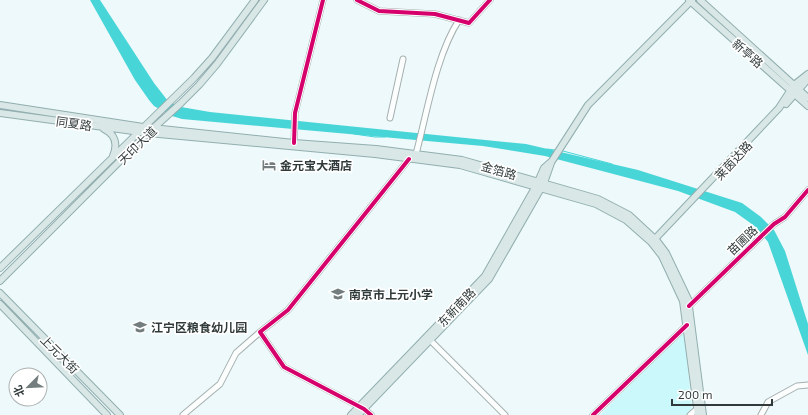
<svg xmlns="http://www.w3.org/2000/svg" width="808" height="415" font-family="'Exo 2','Noto Sans SC',sans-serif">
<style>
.green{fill:#cbf9fb}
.water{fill:#48d5d8}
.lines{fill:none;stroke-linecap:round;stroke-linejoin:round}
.stream{stroke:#48d5d8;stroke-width:1}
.minor-casing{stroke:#a6afaf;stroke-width:7}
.major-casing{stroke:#92aeaf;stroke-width:8}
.minor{stroke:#fcfefe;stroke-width:5}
.major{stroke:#d9e7e7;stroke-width:6}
.cycleway-casing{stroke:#fff;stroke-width:6}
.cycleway{stroke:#d6006c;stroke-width:4}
.labels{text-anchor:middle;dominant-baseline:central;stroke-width:3.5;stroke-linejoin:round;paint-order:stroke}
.street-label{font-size:12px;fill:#313a3a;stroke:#fff}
.poi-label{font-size:12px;font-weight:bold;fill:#313a3a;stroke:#fff;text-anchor:start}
</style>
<rect width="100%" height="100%" fill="#edf9fa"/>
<!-- green -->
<path class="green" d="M684 330 692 410 686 415H600Z"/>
<!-- water -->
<path class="water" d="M90 0H100L154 83 168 101 181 107 210 112 526 144 638 170 742 203 761 217 774 230 785 251 808 324V355L768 242 756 227 735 212 678 191 545 156 483 146 182 119 172 116 154 106 149 100 135 80Z"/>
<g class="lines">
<!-- stream -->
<path class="stream" d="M354 134 375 137H385
M547 149 555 150
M563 151 612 164"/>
<!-- minor casing -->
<g class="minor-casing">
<path id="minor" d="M357 0 379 11 435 14 469 23 490 0
M390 118 403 59
M294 143 295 113 323 0
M416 154C427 113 436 55 459 20
M689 306 774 224 785 217 808 190
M430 340 505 415
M183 415 220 384 236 353 260 332
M371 415 364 409 284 367 260 332 288 310 409 159
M593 415 687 325
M690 415 699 407
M761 415 768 402 797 386 808 385"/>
</g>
<!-- major casing -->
<g class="major-casing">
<path id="major" d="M689 0 808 106
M700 0 808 98
M786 104 808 79
M0 105 143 127 294 143 376 149 462 160 598 199 629 215 657 241 666 253 688 299 703 415
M0 113 148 133 375 154 460 165 596 204 626 220 651 242 662 256 683 301 698 415
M104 129C115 134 118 144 113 156
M653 241 779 108 794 85 808 74
M0 268 194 78 212 58 255 0
M0 281 148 133 181 103 199 85 217 64 264 0
M0 293 120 415
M0 304 107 415
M351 415 485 276 536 186 544 168 552 161 588 105 692 0
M358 415 489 279 544 183 551 163"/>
</g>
<!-- minor -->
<use href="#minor" class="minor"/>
<!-- major -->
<use href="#major" class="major"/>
<!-- cycleway casing -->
<g class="cycleway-casing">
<path id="cycleway" d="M357 0 379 11 435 14 469 23 490 0
M294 143 295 113 323 0
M689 306 774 224 785 217 808 190
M371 415 364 409 284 367 260 332 288 310 409 159
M593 415 687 325"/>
</g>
<!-- cycleway -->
<use href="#cycleway" class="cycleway"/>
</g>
<!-- icons -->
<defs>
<g id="hotel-bare" transform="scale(1.08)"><path d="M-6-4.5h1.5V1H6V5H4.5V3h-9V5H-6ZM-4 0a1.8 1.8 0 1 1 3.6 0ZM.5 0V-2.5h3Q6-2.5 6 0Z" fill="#737d7d" stroke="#fff" stroke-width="2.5" paint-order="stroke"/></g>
<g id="school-bare" transform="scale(1.08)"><path d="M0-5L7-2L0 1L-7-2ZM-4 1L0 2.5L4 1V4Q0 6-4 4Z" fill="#737d7d" stroke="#fff" stroke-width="2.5" paint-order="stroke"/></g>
</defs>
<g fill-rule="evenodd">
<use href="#hotel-bare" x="269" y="165"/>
<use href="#school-bare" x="338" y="294"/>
<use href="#school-bare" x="140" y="327"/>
</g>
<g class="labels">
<!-- street labels -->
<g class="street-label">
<text transform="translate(748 53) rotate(41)">新亭路</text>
<text transform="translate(74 123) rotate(8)">同夏路</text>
<text transform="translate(137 145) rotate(-44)">天印大道</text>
<text transform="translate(733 160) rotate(-47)">莱茵达路</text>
<text transform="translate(499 170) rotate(16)">金箔路</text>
<text transform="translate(742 240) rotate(-44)">苗圃路</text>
<text transform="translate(456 307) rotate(-46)">东新南路</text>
<text transform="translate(60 354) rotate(45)">上元大街</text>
</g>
<!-- poi labels -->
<g class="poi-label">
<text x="280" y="165">金元宝大酒店</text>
<text x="349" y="294">南京市上元小学</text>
<text x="151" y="327">江宁区粮食幼儿园</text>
</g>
</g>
<!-- north arrow -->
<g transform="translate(28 387) rotate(246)"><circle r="19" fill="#ffffff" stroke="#adb0b0"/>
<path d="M0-3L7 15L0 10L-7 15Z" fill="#737d7d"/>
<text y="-6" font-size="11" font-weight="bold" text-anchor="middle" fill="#313a3a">北</text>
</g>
<!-- scale -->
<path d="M672 399v6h100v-6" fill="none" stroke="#313a3a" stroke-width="2"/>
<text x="678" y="399" font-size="12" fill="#313a3a" stroke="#ffffff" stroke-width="3" paint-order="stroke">200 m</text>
</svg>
